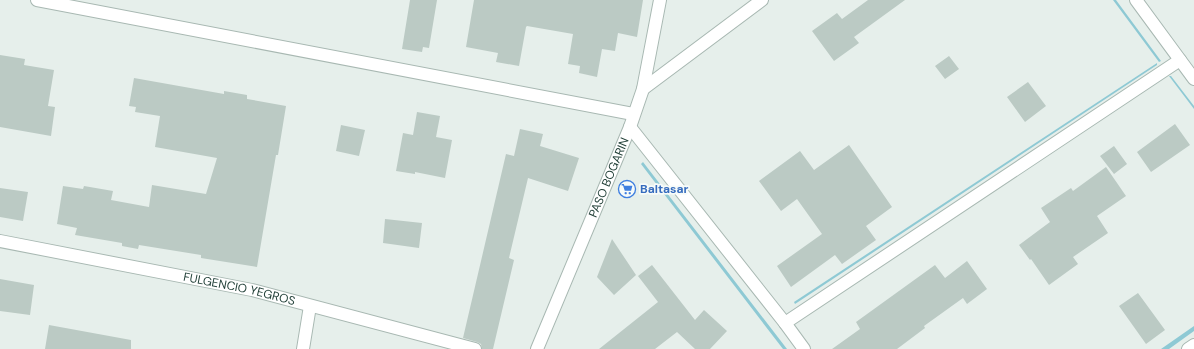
<svg xmlns="http://www.w3.org/2000/svg" width="1194" height="349" font-family="'DM Sans',sans-serif">
<style>
.water{fill:#8ec9d4}
.building{fill:#bbcac4}
.lines{fill:none;stroke-linecap:round;stroke-linejoin:round}
.service-casing{stroke:#a8b8b2;stroke-width:14}
.minor-casing{stroke:#a8b8b2;stroke-width:14}
.service{stroke:#fff;stroke-width:12}
.minor{stroke:#fff;stroke-width:12}
.labels{text-anchor:middle;dominant-baseline:central;stroke-width:3.5;stroke-linejoin:round;paint-order:stroke}
.street-label{font-size:12px;fill:#24423a;stroke:#f7fbf9}
.shop-label{font-size:12px;font-weight:bold;fill:#366cbe;stroke:#f7fbf9;text-anchor:start}
</style>
<rect width="100%" height="100%" fill="#e6efeb"/>
<!-- water -->
<path class="water" d="M1113 0H1116L1161 61 1159 62Z
M1157 63V65L795 304 794 302Z
M1169 76H1171L1194 106V109Z
M643 162 787 349H783L641 164Z
M1194 326V331L1169 349H1161Z"/>
<!-- building -->
<path class="building" d="M410 0H437L429 48 423 47 422 52 402 49Z
M474 0H643L637 37 618 33 615 51 602 49 597 77 579 73 580 66 568 64 573 34 527 26 526 27 519 66 496 62 498 53 466 47Z
M868 0H905L854 37 859 43 834 61 812 31 837 13 842 19Z
M0 55 25 59 24 65 54 70 48 106 55 107 51 136 0 127Z
M949 56 959 69 945 79 935 66Z
M134 78 224 94V91L247 95V99L286 106 278 155H276L257 267 201 258V255L139 245 138 249 122 246V243L75 235 77 228 57 224 63 186 83 189 84 186 113 191 111 200 149 207 152 185 206 194 217 158 155 147 160 116 135 112 136 107 129 106Z
M1028 82 1046 106 1025 122 1007 97Z
M417 112 440 116 436 137 452 140 445 178 415 172V174L396 171 403 133 413 135Z
M1175 124 1190 145 1151 172 1137 152Z
M341 125 365 130 359 156 336 151Z
M520 129 543 134 540 146 579 158 568 191 528 178 509 258 514 260 493 349H482L481 344 477 342 463 338 506 154 514 156Z
M849 145 892 207 866 226 876 240 842 264 835 255 791 287 777 266 822 234 797 199 781 211 759 181 800 151 814 170Z
M1114 146 1127 164 1114 174 1100 156Z
M1106 167 1126 196 1097 216 1108 233 1073 257 1078 264 1049 285 1031 259 1030 260 1019 245 1050 222 1041 208 1071 188 1073 191Z
M0 188 28 192 23 221 0 217Z
M385 219 422 223 419 248 383 243Z
M612 239 636 275 614 295 597 277Z
M967 261 987 289 967 304 963 298 924 326 925 328 897 349H832L860 329 856 322 935 265 945 278Z
M652 265 695 320 704 310 727 331 710 349H695L677 332 655 349H599L658 302 638 276Z
M0 279 34 285 30 315 0 311Z
M1138 293 1165 330 1146 344 1119 306Z
M49 325 131 340V349H45Z"/>
<g class="lines">
<!-- service casing -->
<g class="service-casing">
<path id="service" d="M785 323 1180 60
M1188 349 1194 345"/>
</g>
<!-- minor casing -->
<g class="minor-casing">
<g id="minor">
<path d="M37 0 633 114"/>
<path d="M1136 0 1194 79"/>
<path d="M643 89 762 0"/>
<path d="M630 127 785 323 804 349"/>
<path id="s1" d="M0 241 252 290 475 349"/>
<path d="M303 349 310 306"/>
<path id="s2" d="M537 349 630 127 643 89 660 0"/>
</g>
</g>
<!-- service -->
<use href="#service" class="service"/>
<!-- minor -->
<use href="#minor" class="minor"/>
</g>
<!-- icons -->
<defs>
<g id="supermarket-ring" transform="scale(0.9)"><circle r="9.5" fill="#f7fbf9" stroke="#3f7fe0" stroke-width="1.5"/><path d="M-6-5.5h2.5l.6 2H6L4.5 2H-2.5L-4.4-4H-6ZM-1.5 3.2a1.3 1.3 0 1 0 .1 0ZM3 3.2a1.3 1.3 0 1 0 .1 0Z" fill="#3f7fe0"/></g>
</defs>
<g fill-rule="evenodd">
<use href="#supermarket-ring" x="627" y="189"/>
</g>
<g class="labels">
<!-- street labels -->
<g class="street-label">
<text stroke="none"><textPath href="#s2" startOffset="186">PASO BOGARIN</textPath></text>
<text stroke="none"><textPath href="#s1" startOffset="244">FULGENCIO YEGROS</textPath></text>
</g>
<!-- shop labels -->
<g class="shop-label">
<text x="640" y="189">Baltasar</text>
</g>
</g>
</svg>
